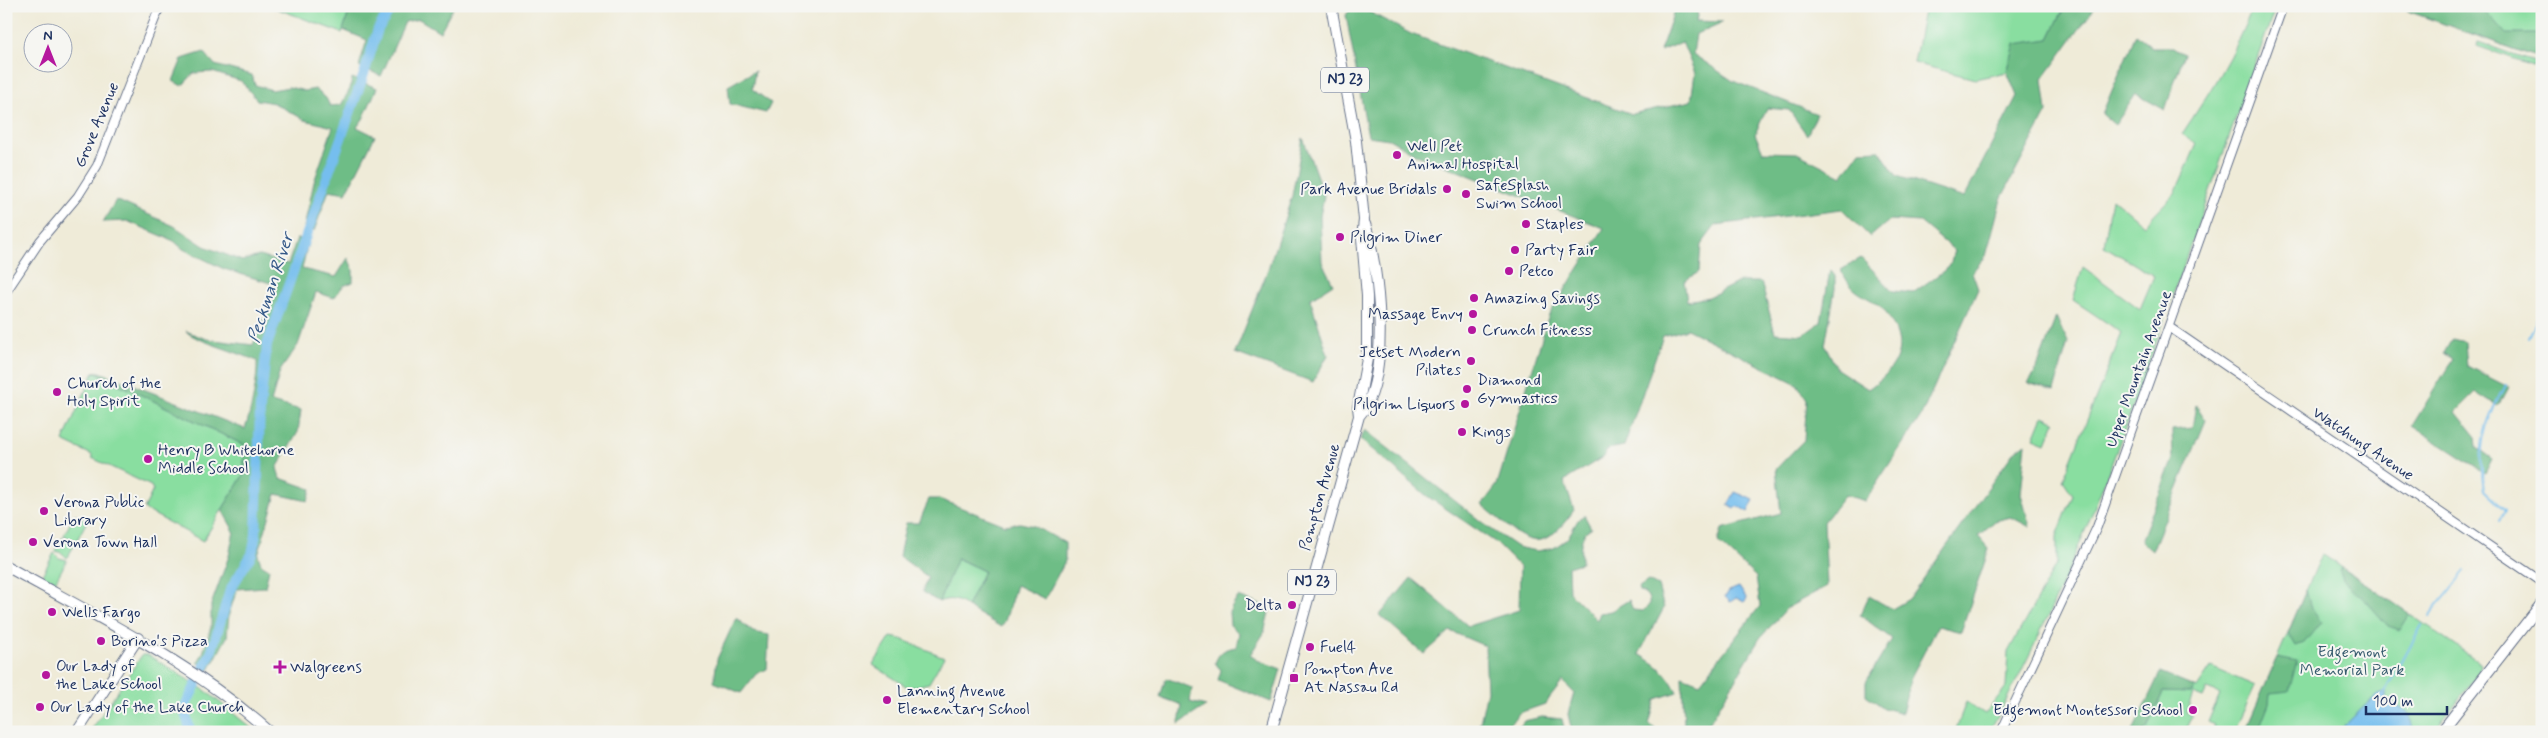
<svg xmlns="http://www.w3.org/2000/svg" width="2548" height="738" font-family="Mynerve,sans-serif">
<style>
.green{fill:#89dea0;stroke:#52867f}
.forest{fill:#6ebd86;stroke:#447672;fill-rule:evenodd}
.water{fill:#75beee;stroke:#4876a6}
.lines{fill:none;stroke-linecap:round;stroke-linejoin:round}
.stream{stroke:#75beee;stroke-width:2}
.river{stroke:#75beee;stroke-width:10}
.minor-casing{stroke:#657189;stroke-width:10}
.major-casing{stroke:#657189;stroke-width:12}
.minor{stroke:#fff;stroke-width:8}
.major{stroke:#fff;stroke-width:10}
.poi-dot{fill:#b5179e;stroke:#f6f6f2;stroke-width:2}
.labels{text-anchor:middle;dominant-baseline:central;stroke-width:4;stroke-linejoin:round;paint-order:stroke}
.shield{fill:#f6f6f2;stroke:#5d6b8a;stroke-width:1}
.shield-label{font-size:15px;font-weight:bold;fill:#1b2f5e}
.street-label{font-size:16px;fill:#1b2f5e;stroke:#f6f6f2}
.poi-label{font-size:16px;fill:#1b2f5e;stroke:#f6f6f2;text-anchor:start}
.park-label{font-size:16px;fill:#365b6e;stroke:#f6f6f2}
.water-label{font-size:18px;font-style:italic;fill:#365a89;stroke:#f6f6f2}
</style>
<rect width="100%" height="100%" fill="#f6f6f2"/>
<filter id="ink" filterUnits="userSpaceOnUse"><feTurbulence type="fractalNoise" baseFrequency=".02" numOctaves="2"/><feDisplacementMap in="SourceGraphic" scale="10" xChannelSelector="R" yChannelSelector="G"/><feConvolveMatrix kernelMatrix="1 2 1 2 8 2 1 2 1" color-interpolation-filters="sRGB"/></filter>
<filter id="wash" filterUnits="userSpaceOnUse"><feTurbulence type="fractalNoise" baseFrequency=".0096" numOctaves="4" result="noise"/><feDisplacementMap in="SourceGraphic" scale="20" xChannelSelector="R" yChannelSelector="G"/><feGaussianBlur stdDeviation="1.12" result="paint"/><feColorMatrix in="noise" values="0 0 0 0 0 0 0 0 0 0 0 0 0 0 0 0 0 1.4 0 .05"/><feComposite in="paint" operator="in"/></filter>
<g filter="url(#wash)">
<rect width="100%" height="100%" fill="#efebd8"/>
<!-- green -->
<path class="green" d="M270 6H351L342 33Z
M1925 6H2065L2049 39 2015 45 2007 72 1975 79 1914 63Z
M2253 6H2276C2245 94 2213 181 2182 269 2127 426 2071 586 1989 732H1955L1966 702 1985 714 2006 687 2008 652 2057 563V536L2073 495 2063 480 2122 333 2073 300 2083 267 2140 309 2154 276 2104 246 2112 198 2144 225 2175 193 2197 144 2182 134C2210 92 2234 54 2253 6Z
M2406 6H2542V59L2408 11Z
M2478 42 2539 63 2538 67 2477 46Z
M94 372 244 445V474L203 541 144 509 153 490 151 486 92 458V455L63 441Z
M2043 416 2055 421 2046 443 2034 438Z
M75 514 87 521 76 542 64 535Z
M63 537 75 544 67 558 62 553 55 551Z
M54 553 59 558 67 560 55 582 42 575Z
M2322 554 2481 663 2479 672 2434 732H2245Z
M956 558 984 571 967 607C960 600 949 597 939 602Z
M891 637 901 639 944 657 929 683 909 688 873 665Z
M142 655H148L206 691 256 732H90Z
M2211 667 2255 686 2234 732H2212L2215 725 2208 722 2220 694 2207 689 2203 698 2193 694 2186 712 2193 716 2185 732H2142L2147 728 2163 692 2192 693 2194 687 2197 688Z"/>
<!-- forest -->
<path class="forest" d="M351 6H454L440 32 419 19 405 22 381 76 359 66 367 40 343 30Z
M1353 6H1358L1411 34 1632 114 1691 101 1695 73 1682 42 1660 51 1676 6H1699L1696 21 1723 22 1696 34 1693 54 1733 81 1817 114 1807 135 1789 110 1767 108 1755 134 1763 152 1797 153 1842 176 1860 151 1879 150 1897 176 1964 198 2017 96 2007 72 2015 44 2049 39 2065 6H2096L2043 79 2047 112 2001 199 1986 256 1972 272 1978 289 1921 416 1865 501 1845 495 1824 522 1827 586 1787 608 1760 638 1704 732H1680L1684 724 1682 676 1700 683 1760 606 1756 577 1718 542 1722 529 1781 513 1776 469 1804 440 1807 399 1797 384 1687 329 1663 336 1624 446 1608 449 1603 457 1564 481 1574 510C1537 563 1522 537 1482 505L1497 485 1549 315 1604 228 1417 155 1389 139 1368 136 1346 15ZM1842 209 1870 237 1890 220 1920 222 1955 251 1949 267 1913 293 1893 291 1861 258 1841 270C1845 277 1849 285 1854 289 1863 297 1876 301 1883 309 1910 344 1901 366 1868 389L1837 369 1825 345 1835 289V276L1830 270 1821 322 1803 335 1775 333 1761 282H1739L1709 297 1687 301 1684 281 1699 272 1701 245 1716 225Z
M2406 6H2477L2489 15 2506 34H2541L2542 59 2408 11Z
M2136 34 2152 47H2173L2184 54 2165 110 2136 94 2115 125 2102 114Z
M204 52 215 65 252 75 255 85 272 90 289 87 305 91 315 89 326 98 330 106 341 105 350 89 352 78 377 88 363 119 357 127 375 136 346 193 329 190 314 231 304 227 314 182 333 127 305 120 274 103 257 100 241 81 212 72 194 73 182 86 173 81 182 59Z
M755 71 752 89 771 103 766 113 730 104 728 86Z
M1303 138 1324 196 1320 216 1322 262 1333 284 1310 299 1328 355 1313 382 1235 353 1267 272 1292 196Z
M116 200 174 226 204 246 242 261 259 256 288 264 297 238 308 242 302 269 336 277 348 258 353 269V282L343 286 334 298 316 292 298 345 280 371 271 402 301 410 298 432 277 468 280 478 311 489 308 501 276 494 258 555 261 564 269 569 265 587 237 589 229 614 227 637 209 670 198 662 203 653 211 627V605L229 556 234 531 222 510 244 474V445L94 372H100L245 429C251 412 258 379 257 361 243 354 191 339 186 331L206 339 253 345 277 285 224 269 183 249 174 241 127 221 103 222Z
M2056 317 2068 342 2054 391 2028 383 2035 373Z
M2452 339 2465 342 2467 366 2508 387 2498 406 2476 392 2456 412 2476 437 2477 448 2492 459 2485 473 2412 426 2453 359 2444 353Z
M2196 405 2206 420 2152 551 2141 541 2173 459 2172 430 2192 428Z
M1365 430 1488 527 1517 547 1537 551 1554 548 1567 539 1578 520 1584 515 1591 528C1578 535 1581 550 1581 563L1568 567 1569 592 1597 620 1600 613 1611 611 1629 600 1633 610 1643 611 1649 605C1650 597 1646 592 1639 591L1638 588 1648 581 1658 586 1664 608 1639 654C1658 665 1667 672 1677 692L1656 699 1649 724 1660 732H1572L1568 714 1574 693 1563 681 1545 704 1519 713 1503 732H1478L1487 691 1485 646 1450 631 1424 654 1380 615 1411 578 1468 626 1519 610 1520 567 1495 542 1427 496 1360 439Z
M2026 443 2021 494 2030 527 2011 517 1995 521 1978 536 1989 549 1961 632 1938 626 1911 677 1902 713 1884 708 1866 695V682L1892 639 1860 615 1869 596 1892 609 1909 599 2013 453Z
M929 499H939L1005 525 1020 523 1034 526 1065 543V561L1045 599 1016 585 1005 621 1001 627 967 607 984 571 957 558 939 602 922 592 928 577 899 556 906 523H919Z
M2342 568 2410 614 2400 630 2388 626 2366 601 2342 580 2340 571Z
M2306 590 2311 608 2321 622 2304 643 2296 646 2288 633Z
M1238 597 1270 608 1264 633 1250 655 1257 660 1281 669 1271 702 1218 680 1221 670 1215 663C1219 652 1224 649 1236 647L1239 633 1230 625 1229 612Z
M736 618 753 632 769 635 767 669 756 674 741 693 714 682 717 659Z
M2277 657 2297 661 2289 691 2270 693 2269 704 2258 732H2245Z
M2160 673 2194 687 2192 693 2163 692 2147 728 2142 732H2132Z
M1166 678 1192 688 1190 702 1206 706 1179 724 1182 705 1160 697Z
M1542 717 1562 719 1565 732H1516L1524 721Z"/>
<!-- water -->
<path class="water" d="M1735 492 1754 500 1748 512 1738 506 1735 509 1728 505Z
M1739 587 1747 599 1744 602 1736 598 1730 602 1725 597 1729 591Z
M2386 692V700C2400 707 2414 714 2414 732H2338L2375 696Z"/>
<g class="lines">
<!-- stream -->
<path class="stream" d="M2529 337 2542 309
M2499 521 2505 510 2484 490C2477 442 2484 426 2505 385
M2429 616 2465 571
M2385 693 2422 625"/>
<!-- river -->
<path class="river" d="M189 732C191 722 183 717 185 707L211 653 230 590 252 554 256 535 260 408 267 345 364 74 378 29 393 6"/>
</g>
</g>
<g filter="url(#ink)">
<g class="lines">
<!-- minor casing -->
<g class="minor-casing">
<path id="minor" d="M6 292 40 241 78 196 97 166 160 6
M2169 327 2542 582
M2001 732 2097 527 2283 6"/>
</g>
<!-- major casing -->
<g class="major-casing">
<path id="major" d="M1359 416C1392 381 1379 266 1365 224
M6 566C97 617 191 662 270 732
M77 732 138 638
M1271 732 1359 416 1358 407 1367 359V296L1362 238 1364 220 1356 141 1331 6
M2441 732 2542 603"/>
</g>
<!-- minor -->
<use href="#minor" class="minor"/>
<!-- major -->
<use href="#major" class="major"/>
</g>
</g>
<!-- markers -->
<g class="poi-dot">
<circle cx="1397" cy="155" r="5"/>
<circle cx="1447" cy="189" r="5"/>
<circle cx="1466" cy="194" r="5"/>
<circle cx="1526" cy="224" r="5"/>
<circle cx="1340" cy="237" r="5"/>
<circle cx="1515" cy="250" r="5"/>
<circle cx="1509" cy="271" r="5"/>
<circle cx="1474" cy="298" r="5"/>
<circle cx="1473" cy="314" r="5"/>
<circle cx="1472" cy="330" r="5"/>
<circle cx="1471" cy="361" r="5"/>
<circle cx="1467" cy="389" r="5"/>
<circle cx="57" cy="392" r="5"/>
<circle cx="1465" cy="404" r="5"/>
<circle cx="1462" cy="432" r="5"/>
<circle cx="148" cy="459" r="5"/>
<circle cx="44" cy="511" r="5"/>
<circle cx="33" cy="542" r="5"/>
<circle cx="1292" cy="605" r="5"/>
<circle cx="52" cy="612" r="5"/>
<circle cx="101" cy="641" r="5"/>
<circle cx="1310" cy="647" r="5"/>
<path d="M277.5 659.5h5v5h5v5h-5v5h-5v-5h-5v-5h5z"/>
<circle cx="46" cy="675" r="5"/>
<rect x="1289" y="673" width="10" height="10" rx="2.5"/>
<circle cx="887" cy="700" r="5"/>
<circle cx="40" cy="707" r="5"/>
<circle cx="2193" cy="710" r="5"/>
</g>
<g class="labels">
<!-- shield labels -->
<g class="shield">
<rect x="1321" y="67.5" width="48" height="25" rx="4"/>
<rect x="1288" y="569.5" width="48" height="25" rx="4"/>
</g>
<g class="shield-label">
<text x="1345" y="80">NJ 23</text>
<text x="1312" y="582">NJ 23</text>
</g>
<!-- street labels -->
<g class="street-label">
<text transform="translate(97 125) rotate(-67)">Grove Avenue</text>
<text transform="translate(2139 369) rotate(-70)">Upper Mountain Avenue</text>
<text transform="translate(2363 444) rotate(34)">Watchung Avenue</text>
<text transform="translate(1320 497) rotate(-74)">Pompton Avenue</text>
</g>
<!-- poi labels -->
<g class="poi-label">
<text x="1407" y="146">Well Pet<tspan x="1407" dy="18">Animal Hospital</tspan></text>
<text x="1476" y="185">SafeSplash<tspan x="1476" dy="18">Swim School</tspan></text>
<text x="1437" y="189" text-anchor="end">Park Avenue Bridals</text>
<text x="1536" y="224">Staples</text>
<text x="1350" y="237">Pilgrim Diner</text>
<text x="1525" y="250">Party Fair</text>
<text x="1519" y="271">Petco</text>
<text x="1484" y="298">Amazing Savings</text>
<text x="1463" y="314" text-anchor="end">Massage Envy</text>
<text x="1482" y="330">Crunch Fitness</text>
<text x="1461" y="352" text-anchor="end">Jetset Modern<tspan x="1461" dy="18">Pilates</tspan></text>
<text x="1477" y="380">Diamond<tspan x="1477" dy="18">Gymnastics</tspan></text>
<text x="67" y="383">Church of the<tspan x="67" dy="18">Holy Spirit</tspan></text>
<text x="1455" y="404" text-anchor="end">Pilgrim Liquors</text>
<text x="1472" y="432">Kings</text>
<text x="158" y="450">Henry B Whitehorne<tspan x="158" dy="18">Middle School</tspan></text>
<text x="54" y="502">Verona Public<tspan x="54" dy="18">Library</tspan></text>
<text x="43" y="542">Verona Town Hall</text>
<text x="1282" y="605" text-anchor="end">Delta</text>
<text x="62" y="612">Wells Fargo</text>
<text x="111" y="641">Borino's Pizza</text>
<text x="1320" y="647">Fuel4</text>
<text x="56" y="666">Our Lady of<tspan x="56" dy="18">the Lake School</tspan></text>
<text x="290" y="667">Walgreens</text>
<text x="1304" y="669">Pompton Ave<tspan x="1304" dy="18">At Nassau Rd</tspan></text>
<text x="897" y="691">Lanning Avenue<tspan x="897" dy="18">Elementary School</tspan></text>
<text x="50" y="707">Our Lady of the Lake Church</text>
<text x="2183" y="710" text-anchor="end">Edgemont Montessori School</text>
</g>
<!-- park labels -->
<g class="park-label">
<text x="2352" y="652">Edgemont<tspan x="2352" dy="18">Memorial Park</tspan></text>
</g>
<!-- water labels -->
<g class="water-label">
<text transform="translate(271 288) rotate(-72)">Peckman River</text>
</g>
</g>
<!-- margin -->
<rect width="2548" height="738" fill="none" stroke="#f6f6f2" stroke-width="25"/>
<!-- north arrow -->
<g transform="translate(48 48)"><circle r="24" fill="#f6f6f2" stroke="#9ea6b7"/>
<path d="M0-4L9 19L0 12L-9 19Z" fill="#b5179e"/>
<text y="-8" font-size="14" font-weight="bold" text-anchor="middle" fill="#1b2f5e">N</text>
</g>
<!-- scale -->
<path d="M2366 706v8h81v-8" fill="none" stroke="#1b2f5e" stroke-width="2.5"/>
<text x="2373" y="706" font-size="15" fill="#1b2f5e" stroke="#f6f6f2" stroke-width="4" paint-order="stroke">100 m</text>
</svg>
